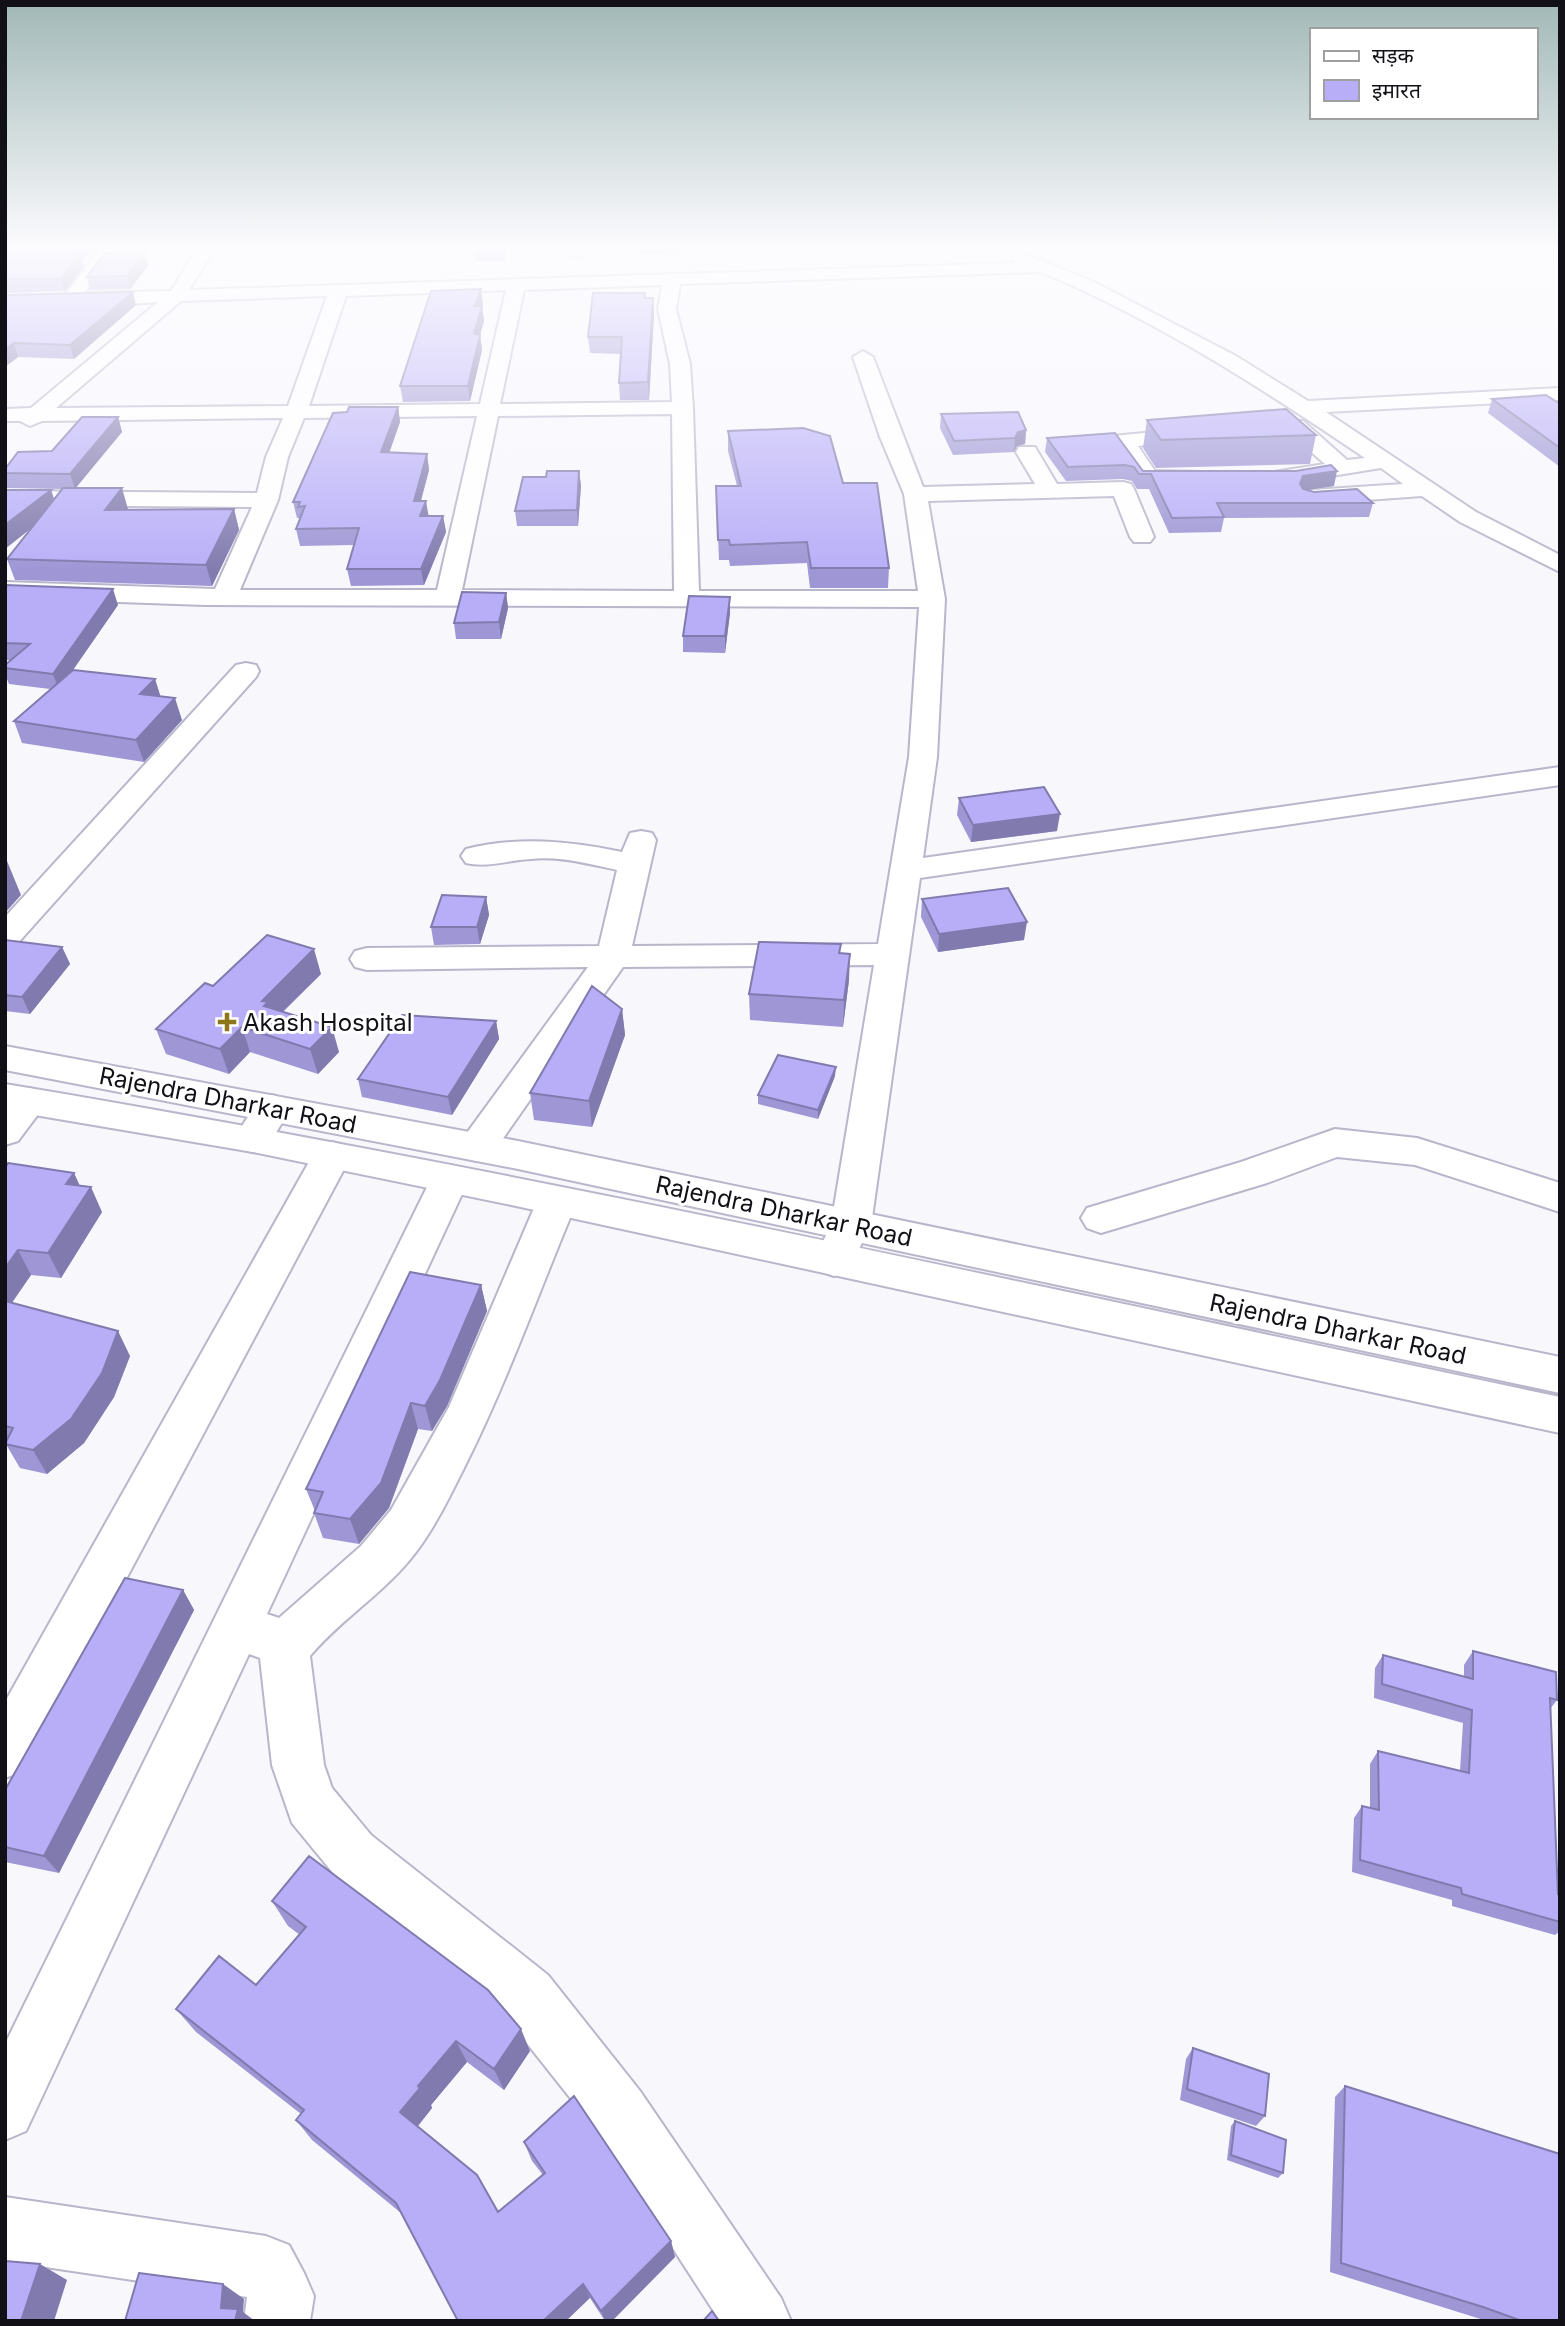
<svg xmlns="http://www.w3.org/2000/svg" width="1565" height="2326" font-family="Inter,'Noto Sans Devanagari',sans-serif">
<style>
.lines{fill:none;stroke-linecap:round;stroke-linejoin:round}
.minor-casing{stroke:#b8b6ca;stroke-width:4}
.major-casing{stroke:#b8b6ca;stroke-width:4}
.minor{fill:#fff;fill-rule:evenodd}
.major{fill:#fff;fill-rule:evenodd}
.wall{fill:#9e96d5}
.shaded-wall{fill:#817aae}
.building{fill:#b8aef8;stroke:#817aae;stroke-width:2}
.poi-dot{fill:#8f751a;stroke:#fff;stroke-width:2.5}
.labels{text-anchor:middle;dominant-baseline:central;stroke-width:6;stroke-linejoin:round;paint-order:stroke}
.poi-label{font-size:24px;fill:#101016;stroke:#fff;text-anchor:start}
.street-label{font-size:24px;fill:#101016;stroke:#fff}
</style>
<rect width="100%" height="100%" fill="#f8f7fc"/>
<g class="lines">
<!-- minor casing -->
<g class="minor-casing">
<path id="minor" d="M100 249H118L84 293 171 291 197 249H214L189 290 1017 263 1012 258 1021 253 1090 280 1236 356 1308 401 1560 388V400L1326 412 1476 512 1560 555V572L1460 522 1422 496 1312 504 1304 502 1301 497 1304 492 1312 490 1403 484 1381 468 1282 484 1274 482 1271 477 1274 472 1325 464 1287 431 1284 426 1287 421H1303L1347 460 1365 458C1262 388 1156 320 1041 272L680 284 676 309 690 364 693 408 699 591H918L904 494 880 437 853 357 863 351 873 357 923 487 1035 484 1016 452 1019 447H1035L1057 484 1123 482 1131 484 1134 489 1154 537 1150 542H1134L1130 537 1114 496 928 501 945 599 937 757 923 858 1560 767V785L920 878 871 1225 848 1271 834 1276 820 1271 814 1260 831 1225 874 965 623 967 490 1157 477 1161 464 1157 458 1147 464 1137 588 967 367 970 355 967 350 959 355 951 367 948 599 946 617 870C589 864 560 856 531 859 509 860 487 868 466 863L461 856 466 849C519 836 569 841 622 852L630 833 641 831 652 833 656 840 632 946 878 944 909 757 919 607 205 605 5 598V582L215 589 252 507 5 505V491L257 493 266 457 283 418 42 421 30 426 20 421H5V409L31 408 158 302C136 303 77 311 64 296ZM662 285 658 309 670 364 672 402 500 404 524 290ZM506 290 480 404 309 406 346 296ZM327 296 288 406 56 408 181 301ZM672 414 674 591 462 590 498 416ZM477 416 437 590H240L278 500 288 457 304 418Z
M569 249H586L587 252 578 257 572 256Z
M1197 428 1205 429 1208 434 1205 439 1138 446 1155 471 1202 472 1205 477 1202 482 1194 484 1141 483 1112 441 1115 436 1123 435Z
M246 663 256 665 259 671 256 677 17 944 5 947V917L236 665Z
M29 1088 42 1092 48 1101 18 1141 5 1145C5 1119 0 1097 29 1088Z
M272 1095 285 1099 291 1108 266 1149 253 1152 240 1149 234 1139 259 1099Z
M1335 1129 1417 1138 1560 1183V1212L1415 1165 1337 1157 1267 1183 1101 1233 1087 1228 1081 1218 1087 1208 1241 1162Z
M332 1142 346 1146 351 1156 24 1771 5 1778V1702L318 1146Z
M450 1165 464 1169 469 1179 267 1614 279 1618 361 1546 391 1510 449 1407 537 1201 543 1191 557 1187 571 1191 577 1201C539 1291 507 1383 463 1470 449 1498 435 1527 416 1552 386 1592 342 1618 310 1656L324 1765 332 1788 371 1835 548 1975 640 2091 781 2298 791 2321H720L598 2133 506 2017 333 1873 292 1823 272 1765 260 1658 249 1654 26 2131 5 2140V2044L431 1179 436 1169Z
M5 2197 266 2236 289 2245 304 2273 314 2296 310 2321H244L247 2297 5 2261Z"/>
</g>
<!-- major casing -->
<g class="major-casing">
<path id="major" d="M5 1046 518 1141 1560 1357V1393L518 1169 5 1070Z
M5 1084C527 1171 1043 1288 1560 1397V1433L516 1206 253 1152 5 1110Z"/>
</g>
<!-- minor -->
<use href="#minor" class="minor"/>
<!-- major -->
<use href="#major" class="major"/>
</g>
<!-- wall -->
<path class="wall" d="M5 249 82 261 84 266 65 291 5 293Z
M475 249H507L504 261H476Z
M640 249H683L673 253 641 254Z
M145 253 148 266 130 289 90 290 87 277Z
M5 295 136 305 74 359 18 357 5 367Z
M646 298H653L654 314 649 400H620L619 383 621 354 590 353 588 337Z
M483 304 482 306 484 321 480 335 482 350 470 401 403 402 400 386Z
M1492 399 1560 404V467L1488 413Z
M398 407 400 422 389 452 427 454 429 470 421 501 428 516H443L446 532 424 585 351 586 347 569 354 545 300 546 296 529 300 518H297L293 502 347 412Z
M941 414 1026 430 1025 444 1017 446 1014 452 953 455 940 428Z
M118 417 122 432 75 488 128 509 127 510 234 509 239 530 212 586 15 580 7 559 31 529 51 490 54 499 62 489 7 488 5 482V469L52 451Z
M1147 420 1316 435 1310 464 1156 468 1143 448Z
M728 431 843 483 889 568 888 588H810L807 563 730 566 729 560H719L716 486H737L728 451Z
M1115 433 1143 471 1334 486 1306 490 1373 503 1369 517 1224 518 1221 532 1169 533 1149 489H1137L1132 481 1123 479 1066 481 1045 452 1047 438Z
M579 471 581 486 578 526H517L515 511 546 477Z
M5 585 118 605 73 670 155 679 160 696 182 720 144 762 22 743 14 721 50 689 9 684 5 674V665L12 660H5Z
M506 593 508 608 501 639H456L454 623Z
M730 613 725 653 683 652V636Z
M959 798 1057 831 971 842 957 815Z
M486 897 489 915 480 944 434 945 431 927Z
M922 899 1024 940 938 952 921 917Z
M5 940 62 947 70 964 30 1014 5 1011Z
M841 944 840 953 849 980 843 1027 750 1020 749 994Z
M321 974 283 1012 339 1052 318 1074 250 1052 229 1074 166 1054 156 1029 213 986Z
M622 1009 625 1035 592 1127 534 1120 530 1093Z
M496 1021 499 1039 452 1115 362 1097 358 1079Z
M835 1076 818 1119 758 1104V1095Z
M5 1168 74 1173 79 1185 102 1212 61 1278 31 1275 12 1303 130 1356 114 1397 84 1443 47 1474 20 1468 7 1446H5Z
M481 1285 487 1311 447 1406 432 1431 418 1429 389 1508 359 1544 323 1538 314 1513 315 1511 306 1489Z
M183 1590 194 1610 59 1873 5 1862V1790Z
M1473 1651 1557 1700 1550 1709 1558 1894H1560V1931L1555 1935 1452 1906V1900L1352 1872 1354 1818 1362 1806 1370 1808V1764L1378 1751 1460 1771 1463 1723 1374 1698 1375 1668 1383 1655 1464 1677V1665Z
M272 1901 530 2051 504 2090 467 2062 431 2105 432 2108 418 2126 498 2212 543 2175 532 2161 524 2142 671 2241 675 2257 612 2321H605L590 2298 401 2213 312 2140 296 2120 301 2114 196 2032 176 2009 256 1985 300 1935 288 1926Z
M1193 2048 1265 2116 1256 2126 1180 2100 1186 2059Z
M1345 2086 1560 2321H1487L1330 2272 1335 2097Z
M1235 2121 1283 2173 1278 2178 1227 2160 1231 2126Z"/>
<!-- shaded-wall -->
<path class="shaded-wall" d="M78 249H93L82 261 84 266 65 291 61 279 74 254Z
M502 249H507L504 261Z
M673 249H683L673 253Z
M145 253 148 266 130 289 127 276Z
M481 289 483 304 477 321 475 306Z
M133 292 136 305 74 359 70 345Z
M653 298 654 314 649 400 648 382Z
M482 306 484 321 476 348 474 333Z
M480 335 482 350 470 401 468 386Z
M14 343 18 357 5 367V350Z
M398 407 400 422 384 468 381 452Z
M118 417 122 432 75 489 70 474Z
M1026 430 1025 444 1017 446 1014 452 1015 438 1018 432Z
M427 454 429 470 416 518 414 501Z
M579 471 581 486 578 526 577 510Z
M1337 471 1334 486 1300 491V484L1303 476Z
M122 488 128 509 112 531 105 510Z
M51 490 57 508 5 549V525Z
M426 501 429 518 420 516Z
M234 509 239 530 212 586 206 565Z
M443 516 446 532 424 585 421 569Z
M113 589 118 605 59 690 53 674Z
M506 593 508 608 501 639 499 622Z
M730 597V613L725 653V636Z
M155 679 162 701 140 694Z
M175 698 182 720 144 762 136 740Z
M1060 814 1057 831 971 842 973 825Z
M7 861 21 895 5 913V863Z
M486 897 489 915 480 944 477 927Z
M1027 922 1024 940 938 952 939 934Z
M62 947 70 964 30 1014 22 997Z
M314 949 321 974 273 1021 262 1001Z
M850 954 849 980 843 1027 844 1000Z
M622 1009 625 1035 592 1127 589 1101Z
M496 1021 499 1039 452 1115 448 1097Z
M242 1027 250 1052 229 1074 220 1049Z
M332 1027 339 1052 318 1074 310 1049Z
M836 1067 835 1076 818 1119V1110Z
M74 1173 85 1197 91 1187 102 1212 61 1278 48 1253 66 1184Z
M18 1250 31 1275 5 1312V1268Z
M481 1285 487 1311 447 1406 432 1431 425 1406Z
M118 1331 130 1356 114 1397 84 1443 47 1474 33 1450Z
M411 1403 418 1429 389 1508 359 1544 350 1519Z
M183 1590 194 1610 59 1873 44 1856Z
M521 2029 530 2051 504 2090 494 2069Z
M456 2041 467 2062 431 2105 432 2108 413 2132 400 2112 418 2086Z
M671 2241 675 2257 612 2321H605L601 2311Z
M40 2264 67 2280 54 2321H21Z
M223 2284 244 2299 243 2312 255 2321H235L221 2308Z
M583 2284 590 2298 566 2321H543Z"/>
<!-- building -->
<path class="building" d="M5 249H78L74 254H80L61 279H5Z
M105 253H145L127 276 87 277Z
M481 289 475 306H482L474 333 480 335 468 386H400L431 291Z
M133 292 70 345 14 343 5 350V295Z
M593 293H645V298H653L648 382 619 383 622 337H588Z
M1546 395 1560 404V448L1492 399Z
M349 407H398L381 452 427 454 414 501H426L420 516H443L421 569H347L359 528 296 529 305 506 298 507 300 502H293L333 413 347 412Z
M1286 409 1316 435 1161 440 1147 420Z
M1018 412 1026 430 1018 432 1015 438 954 441 941 414Z
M82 417H118L70 474 5 473V469L18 452 52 451Z
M803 428 830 436 843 483H877L889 568H811L807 542 730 545 729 540H718L716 486H741L728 431Z
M1115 433 1143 471H1296L1331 465 1337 471 1303 476 1300 484 1303 489 1314 492 1357 489 1373 503H1217L1224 517 1172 518 1151 474H1139L1134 467 1125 465 1068 467 1047 438Z
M547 471H579L577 510 515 511 523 477H546Z
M63 488H122L105 510 234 509 206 565 7 559Z
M5 490H51L5 525Z
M5 585 113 589 53 674 5 668V665L30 644 5 643Z
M462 592 506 593 499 622 454 623Z
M689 596 730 597 725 636H683Z
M73 670 155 679 140 694 175 698 136 740 14 721Z
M1044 787 1060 814 973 825 959 798Z
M1008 888 1027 922 939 934 922 899Z
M442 895 486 897 477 927H431Z
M267 935 314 949 262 1001 268 1002 264 1006 332 1027 310 1049 242 1027 220 1049 156 1029 205 983 213 986Z
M5 940 62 947 22 997 5 995Z
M759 942 841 944 839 953 850 954 844 1000 749 994Z
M592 986 622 1009 589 1101 530 1093Z
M402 1015 496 1021 448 1097 358 1079Z
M778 1055 836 1067 818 1110 758 1095Z
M8 1163 74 1173 66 1184 91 1187 48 1253 18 1250 5 1268V1168Z
M410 1272 481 1285 440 1380 425 1406 411 1403 381 1483 350 1519 314 1513 323 1492 306 1489Z
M5 1301 118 1331 102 1373 71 1419 33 1450 5 1444 13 1428 5 1426Z
M125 1578 183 1590 44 1856 5 1847V1790Z
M1473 1651 1556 1672 1557 1700 1550 1698 1558 1894H1560V1922L1462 1894 1461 1888 1360 1860 1362 1806 1379 1810 1378 1751 1469 1773 1472 1710 1382 1684 1383 1655 1473 1679Z
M309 1856 488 1990 521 2029 494 2069 456 2041 418 2086 420 2088 400 2112 477 2175 498 2212 545 2173 524 2142 574 2096 671 2241 601 2311 583 2284 543 2321H458L396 2203 296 2120 304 2110 176 2009 219 1956 256 1985 306 1927 272 1901Z
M1193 2048 1269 2074 1265 2116 1187 2089Z
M1345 2086 1560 2154V2321H1522L1483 2307 1341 2263Z
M1235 2121 1286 2140 1283 2173 1231 2155Z
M5 2261 40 2264 21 2321H5Z
M139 2273 223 2284 221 2308 238 2309 235 2321H125Z
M712 2311 719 2321H703Z"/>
<!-- sky -->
<linearGradient id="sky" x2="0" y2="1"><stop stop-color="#a1b8b7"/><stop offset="0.43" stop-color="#fcfbfe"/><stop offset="1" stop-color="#fcfbfe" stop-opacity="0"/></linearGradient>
<rect width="1565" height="575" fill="url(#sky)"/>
<!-- markers -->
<path class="poi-dot" d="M223.5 1011.5h7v7h7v7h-7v7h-7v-7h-7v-7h7z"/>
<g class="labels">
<!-- poi labels -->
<g class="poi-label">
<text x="243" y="1022">Akash Hospital</text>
</g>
<!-- street labels -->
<g class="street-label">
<text transform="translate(228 1100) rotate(11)">Rajendra Dharkar Road</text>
<text transform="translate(784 1211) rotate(12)">Rajendra Dharkar Road</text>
<text transform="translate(1338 1329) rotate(12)">Rajendra Dharkar Road</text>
</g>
</g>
<!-- border -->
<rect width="1565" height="2326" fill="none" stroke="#101016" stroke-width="14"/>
<!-- legend -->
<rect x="1310" y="28" width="228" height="91" fill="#ffffff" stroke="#9f9fa2" stroke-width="2"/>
<rect x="1324" y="51" width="35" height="10" fill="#ffffff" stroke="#9f9fa2" stroke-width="2"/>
<text x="1372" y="63" font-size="21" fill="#101016">सड़क</text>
<rect x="1324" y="80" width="35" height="21" fill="#b8aef8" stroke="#9f9fa2" stroke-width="2"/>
<text x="1372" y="98" font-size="21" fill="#101016">इमारत</text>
</svg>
